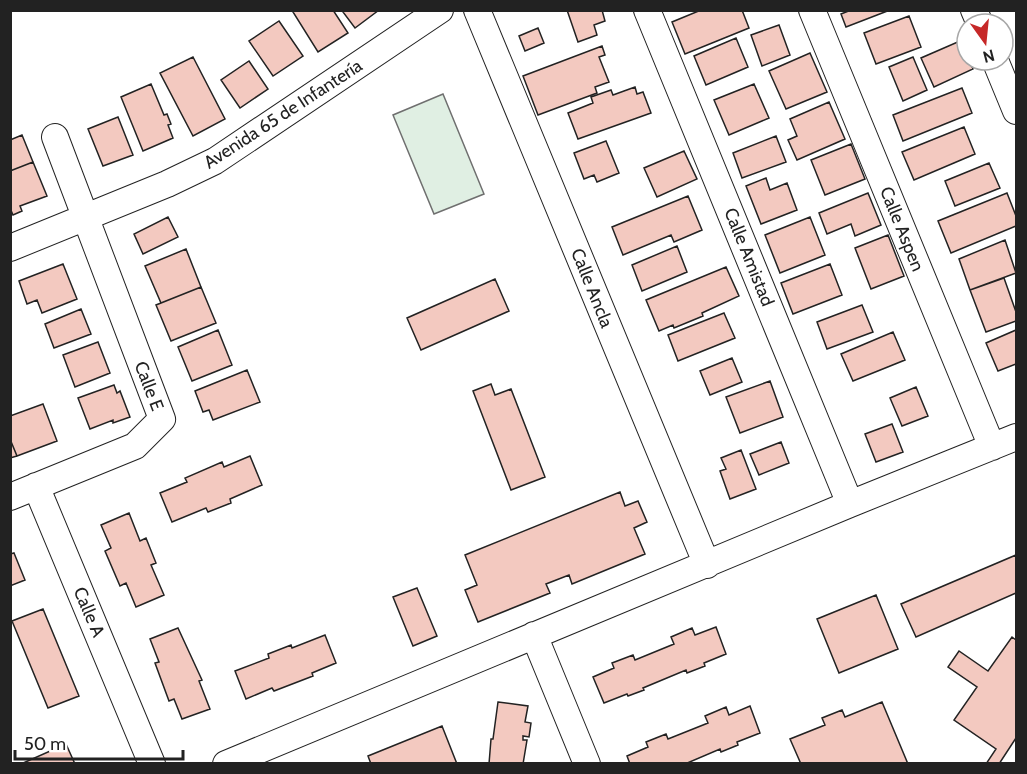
<svg xmlns="http://www.w3.org/2000/svg" width="1027" height="774" font-family="Cabin,sans-serif">
<style>
.green{fill:#e0efe3;stroke:#6f6f6f;stroke-width:1.5}
.building{fill:#f3c9c0;stroke:#222;stroke-width:1.5}
.lines{fill:none;stroke-linecap:round;stroke-linejoin:round}
.minor-casing{stroke:#222;stroke-width:28}
.minor{stroke:#fff;stroke-width:26}
.labels{text-anchor:middle;dominant-baseline:central;stroke-width:4.5;stroke-linejoin:round;paint-order:stroke}
.street-label{font-size:18px;fill:#222;stroke:#fff}
</style>
<rect width="100%" height="100%" fill="#fff"/>
<!-- green -->
<path class="green" d="M443 94 484 194 434 214 393 115Z"/>
<!-- building -->
<path class="building" d="M296 10H333L348 33 318 52 293 12Z
M346 10H379L355 28 343 12Z
M567 10H602L605 21 594 25 597 35 578 42Z
M701 10H742L749 28 685 54 672 22Z
M851 10H890L846 27 841 14Z
M909 16 921 47 876 64 864 33Z
M279 21 303 56 273 76 249 41Z
M779 25 790 55 762 66 751 35Z
M538 28 544 43 525 51 519 36Z
M736 38 748 67 706 85 694 56Z
M960 41 973 69 934 87 921 58Z
M602 46 605 55 599 57 609 82 595 87 597 93 538 115 523 76Z
M810 53 827 92 786 109 769 71Z
M193 57 225 119 193 136 160 73Z
M913 57 927 90 903 101 889 67Z
M249 61 268 89 240 108 221 80Z
M151 84 164 115 167 114 171 124 168 125 173 138 143 151 121 97Z
M754 84 769 118 729 135 714 100Z
M635 87 637 94 643 92 651 113 578 139 568 113 593 103 591 97 611 90 613 95Z
M962 88 972 113 903 141 893 115Z
M829 102 845 139 797 160 788 140 797 136 790 119Z
M118 117 133 155 103 166 88 129Z
M964 127 975 154 914 180 902 152Z
M22 135 33 162 10 171V140Z
M776 136 786 162 742 178 733 153Z
M606 141 619 173 597 182 594 175 584 179 574 153Z
M851 144 865 179 825 195 811 160Z
M684 151 697 179 657 197 644 168Z
M33 162 47 196 20 206 22 211 13 215 10 208V171Z
M989 163 1000 188 955 206 945 181Z
M766 178 770 190 787 183 797 210 761 224 746 186Z
M868 193 881 225 855 236 851 224 827 234 819 213Z
M1007 193 1016 216V226L951 253 938 221Z
M688 196 702 230 674 242 671 235 623 255 612 227Z
M168 217 178 237 143 254 134 234Z
M810 217 825 255 780 273 765 235Z
M888 235 904 276 871 289 855 248Z
M1005 240 1016 273 970 290 959 259Z
M677 246 687 272 642 291 632 265Z
M186 249 201 287 161 303 145 266Z
M63 264 77 299 42 313 37 300 27 304 19 281Z
M830 264 842 295 793 314 781 283Z
M726 267 739 296 702 313 703 316 674 328 673 325 659 331 646 300Z
M1004 278 1016 312V321L986 332 970 290Z
M495 279 509 311 421 350 407 318Z
M201 287 216 323 171 341 156 305Z
M862 305 873 332 827 349 817 322Z
M81 309 91 334 54 348 45 324Z
M724 313 735 338 678 361 668 335Z
M218 330 232 365 192 381 178 347Z
M1016 330V364L998 371 986 343Z
M893 332 905 360 853 381 841 354Z
M98 342 110 373 75 387 63 355Z
M732 358 742 382 710 395 700 371Z
M247 370 260 402 213 420 209 410 203 412 195 391Z
M770 381 783 417 740 433 726 397Z
M491 384 495 395 511 389 545 477 511 490 473 391Z
M114 385 117 393 120 391 130 417 113 423V420L90 429 78 398Z
M916 387 928 416 902 426 890 398Z
M43 404 57 441 17 456 10 439V416Z
M892 424 903 452 876 462 865 434Z
M10 439 17 456 10 458Z
M781 442 789 463 759 475 750 454Z
M741 450 756 489 730 499 720 471 726 469 721 458Z
M250 456 262 485 230 499 231 503 208 512 206 508 172 522 160 493 187 482 185 478 222 462 224 467Z
M620 492 625 506 638 501 647 522 634 528 645 554 572 584 569 575 546 584 550 593 478 622 465 590 477 585 465 555Z
M129 513 140 541 146 538 156 563 151 565 164 595 136 607 126 583 120 586 105 551 111 548 101 525Z
M14 553 25 580 10 586V554Z
M1016 555V593L916 637 901 604Z
M417 588 437 636 413 646 393 597Z
M876 595 898 649 839 673 817 619Z
M43 609 79 696 48 708 12 621Z
M716 627 726 654 704 663 705 666 687 673 686 670 643 688 644 690 628 696 627 694 604 703 593 677 614 668 612 663 633 655 635 660 674 644 671 637 692 628 695 635Z
M178 628 202 680 199 681 210 709 182 719 174 699 169 701 155 663 159 662 150 639Z
M325 635 336 663 312 673 313 676 274 691 272 688 246 699 235 671 269 658 268 654 291 645 292 648Z
M1012 637 1016 640V738L999 764H986L996 749 954 720 977 687 948 667 959 651 988 671Z
M498 702 528 706 525 722 531 723 529 737 523 736V740H527L523 764H489L491 739H493Z
M882 702 908 764H801L790 739 825 725 822 718 842 710 845 717Z
M750 706 760 733 737 742 738 745 721 752 720 749 685 764H630L627 756 648 747 646 742 666 734 668 739 708 723 705 716 726 707 729 715Z
M442 726 457 764H371L368 756Z
M66 744 75 764H21Z"/>
<g class="lines">
<!-- minor casing -->
<g class="minor-casing">
<path id="minor" d="M477 10 707 565
M647 10 850 504
M812 10 992 447
M974 10 980 24
M995 60 1016 111
M10 248 167 184 215 161 440 10
M36 486 152 764
M10 497 135 446 162 419 55 137
M534 635 587 764
M226 764 850 504 1016 437"/>
</g>
<!-- minor -->
<use href="#minor" class="minor"/>
</g>
<g class="labels">
<!-- street labels -->
<g class="street-label">
<text transform="translate(283 114) rotate(-33)">Avenida 65 de Infantería</text>
<text transform="translate(902 229) rotate(68)">Calle Aspen</text>
<text transform="translate(749 257) rotate(68)">Calle Amistad</text>
<text transform="translate(592 288) rotate(68)">Calle Ancla</text>
<text transform="translate(149 386) rotate(69)">Calle E</text>
<text transform="translate(89 612) rotate(67)">Calle A</text>
</g>
</g>
<!-- border -->
<rect width="1027" height="774" fill="none" stroke="#222222" stroke-width="24"/>
<!-- north arrow -->
<g transform="translate(985 42) rotate(165)"><circle r="28" fill="#ffffff" stroke="#a7a7a7" stroke-width="1.5"/>
<path d="M0-4.5L10 22L0 15L-10 22Z" fill="#c62828"/>
<text y="-9" font-size="16" font-weight="bold" text-anchor="middle" fill="#222222">N</text>
</g>
<!-- scale -->
<path d="M15 750v9h168v-9" fill="none" stroke="#222222" stroke-width="3"/>
<text x="24" y="750" font-size="18" fill="#222222" stroke="#ffffff" stroke-width="4.5" paint-order="stroke">50 m</text>
</svg>
